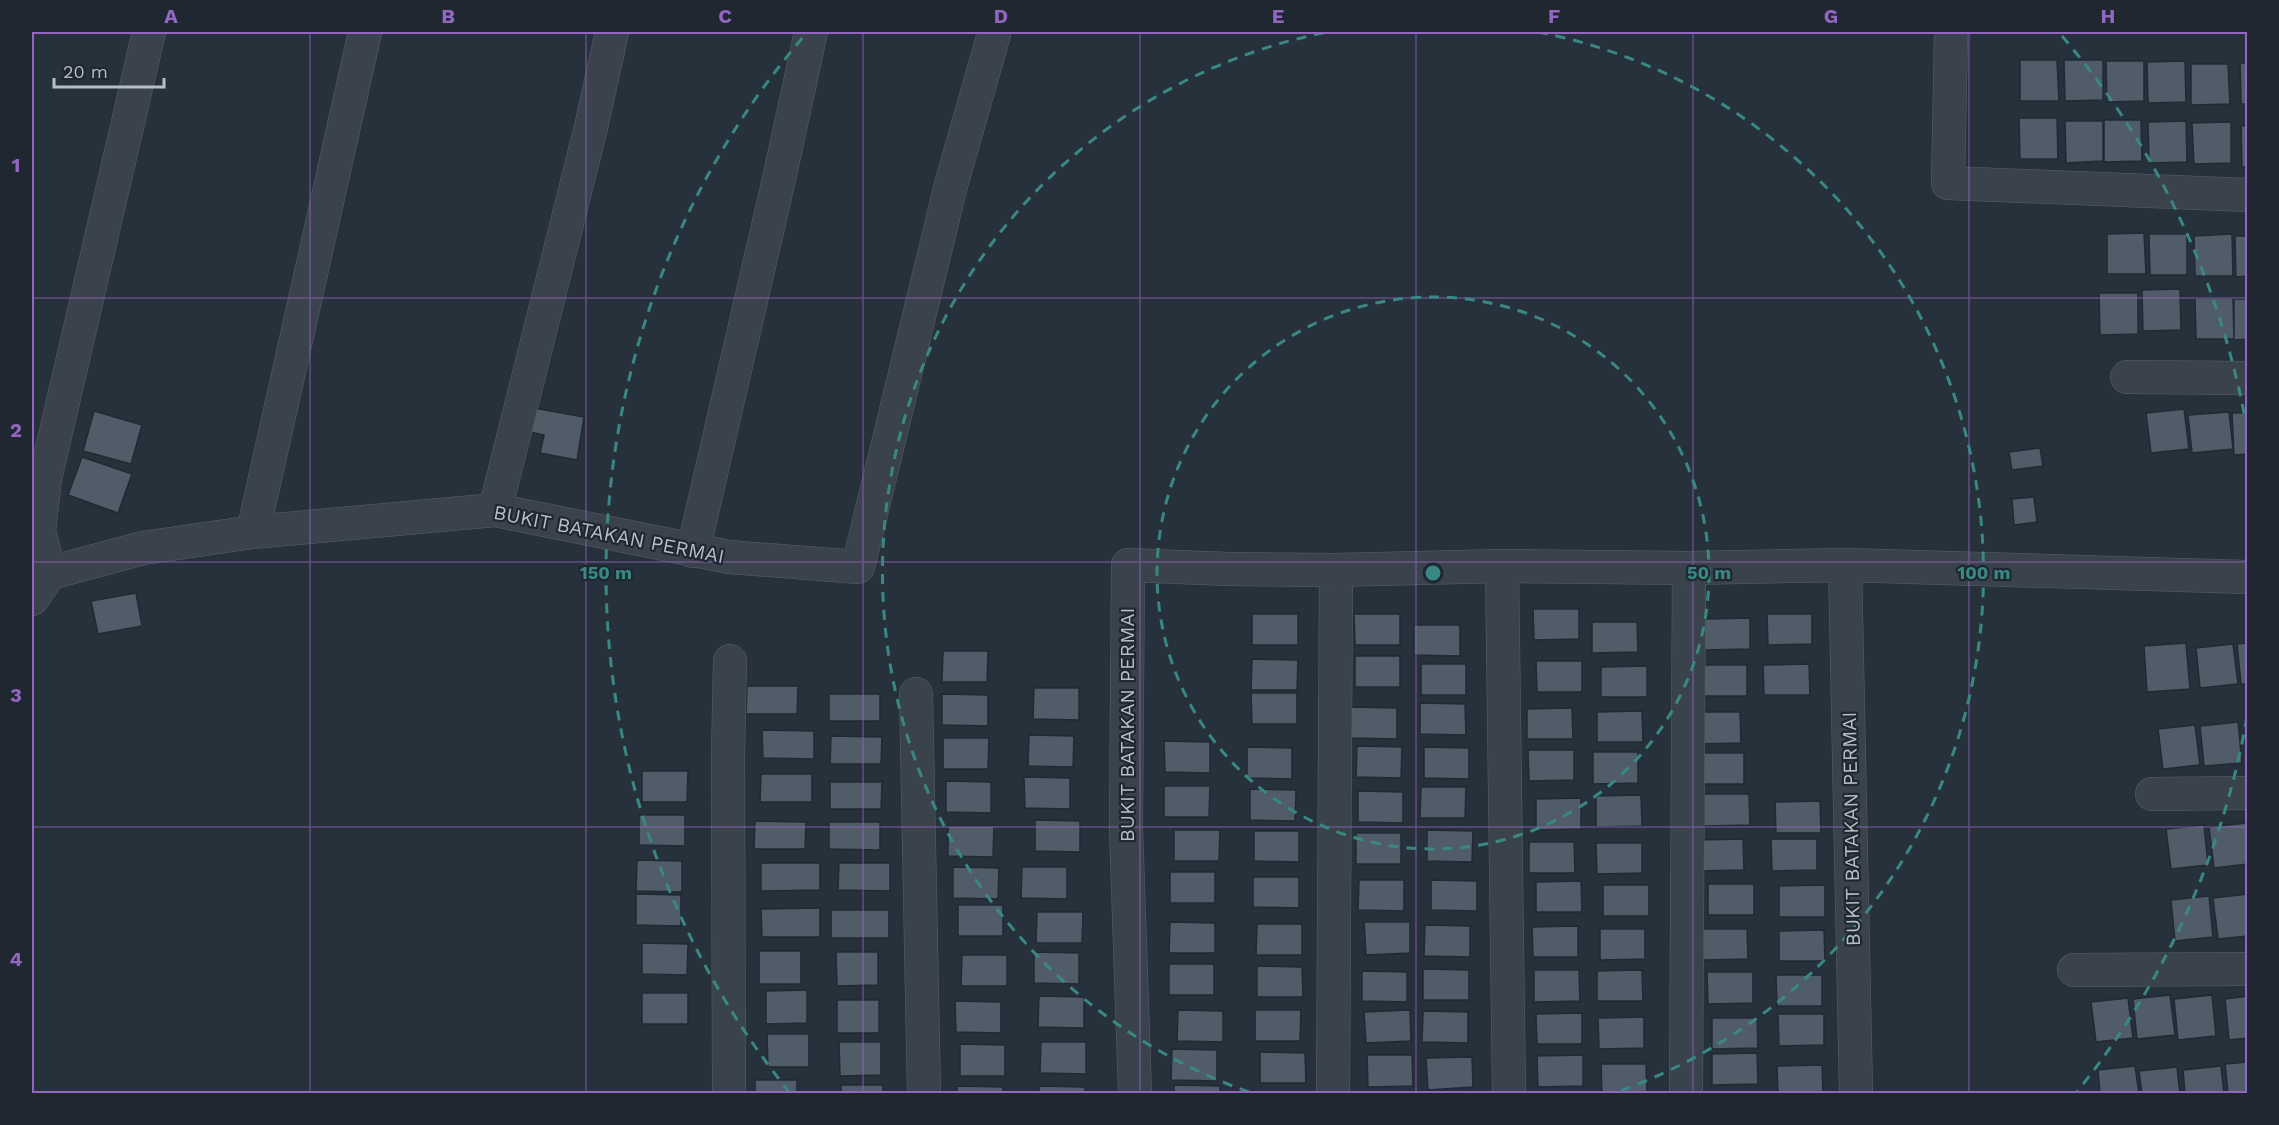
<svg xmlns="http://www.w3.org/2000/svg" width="2279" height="1125" font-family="'Work Sans',sans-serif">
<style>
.building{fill:#515c69;stroke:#212a33;stroke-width:1.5}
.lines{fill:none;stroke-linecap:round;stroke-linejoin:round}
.minor-casing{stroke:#58616a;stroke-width:34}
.minor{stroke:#3a434c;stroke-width:33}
.grid{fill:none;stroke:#9366c2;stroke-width:1.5;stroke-opacity:0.55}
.ring{fill:none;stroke:#398884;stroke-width:3;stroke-dasharray:10 8}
.labels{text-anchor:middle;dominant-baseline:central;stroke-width:4.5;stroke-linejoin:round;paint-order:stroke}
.street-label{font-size:20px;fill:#b6bec7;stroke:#1f2831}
.centre{fill:#398884;stroke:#1f2831;stroke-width:3}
.ring-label{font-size:18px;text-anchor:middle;font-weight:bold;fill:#398884;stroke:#1f2831;stroke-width:4.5;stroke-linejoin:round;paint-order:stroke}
.neatline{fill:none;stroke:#9366c2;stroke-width:2}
.grid-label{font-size:20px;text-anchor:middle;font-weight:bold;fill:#9366c2}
</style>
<rect width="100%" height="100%" fill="#26313c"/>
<!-- building -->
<path class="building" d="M2020 60H2057L2059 101H2020Z
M2064 60H2103V100L2065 101Z
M2106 61H2144V101L2107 102Z
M2185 61 2186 102 2148 103 2147 62Z
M2240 63H2248V104H2241Z
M2191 64H2228L2230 104 2191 105Z
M2019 118H2057L2058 159H2020Z
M2104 120H2141L2142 161 2104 162Z
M2065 121H2103V161L2066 163Z
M2186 121 2187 162 2149 163 2148 122Z
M2231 122V163L2194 164 2192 123Z
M2241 126H2248V167H2242Z
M2144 233 2146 274H2107V234Z
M2149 234H2187V275H2150Z
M2232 234 2233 276H2195L2194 236Z
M2235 236H2248V276L2236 277Z
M2180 289 2181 330 2143 331 2142 290Z
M2099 293H2138V334L2100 335Z
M2195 298H2233L2234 339H2196Z
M2234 299H2248V339L2234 340Z
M534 408 584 417 577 460 540 453 544 435 530 432Z
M2184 409 2189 449 2151 453 2146 413Z
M94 411 142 425 131 464 83 451Z
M2229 412 2233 449 2192 453 2188 415Z
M2232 413H2248V454L2234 455Z
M2040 448 2043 466 2012 470 2009 452Z
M82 457 132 474 118 513 68 495Z
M2034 497 2037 522 2014 525 2012 499Z
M136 593 142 626 98 634 91 601Z
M1533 609H1579V639L1534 640Z
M1252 614H1298V645H1252Z
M1354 614H1400V645H1355Z
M1767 614H1812V644L1768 645Z
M1750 618V649L1704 650V619Z
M1592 622H1637L1638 652 1592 653Z
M1414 625H1460V656L1414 655Z
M2186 643 2190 689 2147 692 2144 646Z
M2248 643V684H2241L2237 644Z
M2233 644 2238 684 2200 688 2196 648Z
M943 651H988L987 682H942Z
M1355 656H1400V687H1355Z
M1252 659 1298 660 1297 690H1251Z
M1536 661H1582V692H1537Z
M1421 664H1466V695H1421Z
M1809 664 1810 695H1764L1763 665Z
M1701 665H1747V696H1702Z
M1647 666V697H1601V667Z
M747 686H798L797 714H746Z
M1034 688H1079V720L1033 719Z
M1251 693H1297V724H1252Z
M829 694H880V721H829Z
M942 694 988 695V726L942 725Z
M1420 703 1465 704 1466 735 1420 734Z
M1351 707 1397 708V739L1351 738Z
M1572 708 1573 739H1527V709Z
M1642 711 1643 742H1597V712Z
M1694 712H1740L1741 743 1695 744Z
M2238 722 2242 763 2204 766 2200 726Z
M2195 725 2200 765 2163 769 2158 729Z
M762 730 814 731V759L763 758Z
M1029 735 1074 736 1073 767 1028 766Z
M831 736 882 737 881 764H830Z
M943 738H989L988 769H943Z
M1164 741 1210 742V773L1165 772Z
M1357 746 1402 747 1401 778 1356 777Z
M1247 747 1292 748V779L1247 778Z
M1424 747 1469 748V779L1424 778Z
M1528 750H1574V780L1529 781Z
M1593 752H1638V783L1593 784Z
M1698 753H1744V784H1699Z
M642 771H688L687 802H642Z
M761 774H812V802H760Z
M1024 777 1070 778V809L1025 808Z
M946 781 991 782V813L946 812Z
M830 782H882L881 809H830Z
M1164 786H1210L1209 817H1164Z
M1421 787H1466L1465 818H1420Z
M1250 789 1296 790 1295 821 1250 820Z
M1358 791 1403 792V823L1358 822Z
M1704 794H1749L1750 825 1704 826Z
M1641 795 1642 826 1596 827V796Z
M1581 798V829L1536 830V799Z
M1820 801 1821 833H1776L1775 802Z
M639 815H685V846L639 845Z
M1035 820 1080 821V852L1035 851Z
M755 821 806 822 805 849H754Z
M829 822H880V850L829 849Z
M2247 823 2248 864 2214 868 2209 827Z
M2204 825 2208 865 2171 869 2166 829Z
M948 826H994L993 857 948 856Z
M1174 830H1220L1219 861H1174Z
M1427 830 1473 831 1472 862 1427 861Z
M1254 831H1299V862L1254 861Z
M1356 833H1401V864H1356Z
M1743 839 1744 870 1698 871V840Z
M1771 839H1817V870L1772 871Z
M1529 842H1574L1575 873H1529Z
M1596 843H1642V873L1597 874Z
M637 860 682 861V892L636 891Z
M761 863H820V890L761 891Z
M839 863H890V891L838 890Z
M953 867 999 868 998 899 953 898Z
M1022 867H1067V899L1021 898Z
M1170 872H1215V903H1170Z
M1253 877H1299V908L1253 907Z
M1359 880H1404V911L1358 910Z
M1431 880 1477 881V911L1431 910Z
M1581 881 1582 912H1536V882Z
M1708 884H1754V915H1708Z
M1603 885H1649V916H1603Z
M1825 885V917H1779V886Z
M636 894 681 895V926L636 925Z
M2248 894V936L2218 939 2213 898Z
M2209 896 2213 937 2175 941 2171 900Z
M958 905H1003V936H958Z
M820 908V937H762L761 909Z
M831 910H889V938H831Z
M1037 912H1083L1082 943H1036Z
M1170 922 1215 923V953H1169Z
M1364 922H1410V953L1366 955Z
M1257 924H1302V955H1256Z
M1425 925 1470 926V957L1424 956Z
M1578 926V957H1533L1532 927Z
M1600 929H1645V959L1600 960Z
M1702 929H1747L1748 959 1703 960Z
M1824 930 1825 961H1779V931Z
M642 943 688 944 687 975 642 974Z
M759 951H801V984H759Z
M836 952H878V985L837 986Z
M1034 952 1079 953V984L1034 983Z
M962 955H1007V986H961Z
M1169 964H1214V995H1169Z
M1257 966 1302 967 1303 997H1257Z
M1423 969 1469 970V1000H1423Z
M1534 970H1579L1580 1001 1534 1002Z
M1642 970 1643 1001H1597V971Z
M1362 971 1407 972V1002L1362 1001Z
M1707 972H1753V1003L1708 1004Z
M1776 975H1822V1006H1777Z
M807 990V1023L766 1024V991Z
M642 993H688V1024H642Z
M2170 995 2175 1035 2137 1039 2133 999Z
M2212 995 2216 1036 2178 1040 2174 999Z
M1039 996 1084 997V1028L1038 1027Z
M2248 996V1038L2229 1040 2225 999Z
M2128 998 2133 1038 2096 1042 2091 1002Z
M837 1000H879V1033H837Z
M955 1001 1001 1002V1033L956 1032Z
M1178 1010 1223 1011V1042L1177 1041Z
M1255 1010H1301L1300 1041H1255Z
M1410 1010 1411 1041 1366 1043 1364 1012Z
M1423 1011 1468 1012V1043L1422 1042Z
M1582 1013V1044H1537L1536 1014Z
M1778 1014H1824V1045L1779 1046Z
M1644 1017V1048L1599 1049 1598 1018Z
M1712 1018H1757L1758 1048 1712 1049Z
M767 1034H809V1067H768Z
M839 1042H881V1075L840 1076Z
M1041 1042H1086V1074L1040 1073Z
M960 1044 1005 1045V1076H960Z
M1172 1049 1217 1050V1081L1171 1080Z
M1260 1052 1305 1053 1306 1083H1260Z
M1757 1053 1758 1084 1712 1085V1054Z
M1367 1055H1412L1413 1086 1368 1087Z
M1583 1055V1086L1538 1087 1537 1056Z
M1472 1057 1473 1087 1428 1090 1426 1058Z
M2248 1062V1094H2228L2225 1064Z
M1601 1064H1646L1647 1094H1602Z
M1822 1065 1823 1094H1778L1777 1066Z
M2135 1066 2139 1094H2100L2098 1070Z
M2221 1066 2224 1094H2185L2183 1070Z
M2177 1067 2180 1094H2142L2139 1071Z
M755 1080H797V1094H755Z
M841 1085H883V1094H841Z
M1174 1085 1220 1086V1094H1174Z
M957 1086 1003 1087V1094H957Z
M1039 1086 1085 1087V1094H1039Z"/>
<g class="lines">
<!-- minor casing -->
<g class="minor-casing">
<path id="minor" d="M1951 32 1948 183 2248 195
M2127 377 2248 378
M495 510 591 127 612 32
M253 532 495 510 729 557 858 567 951 185 994 34
M693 551 779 179 811 32
M1845 565 1856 1094
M1502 566 1509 1094
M50 573 39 531 45 479 149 32
M32 599 50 573 143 548 253 532 365 32
M916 694 924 1094
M2152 794 2248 793
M2074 970 2248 969
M729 1094 728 755 730 661
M1135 1094 1126 827 1128 565 1228 569 1336 570 1502 566 1689 568 1845 565 2248 577
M1333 1094 1336 570
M1686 1094 1689 568"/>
</g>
<!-- minor -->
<use href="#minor" class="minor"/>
</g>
<!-- grid -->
<path class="grid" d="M310 32V1094M586 32V1094M863 32V1094M1140 32V1094M1416 32V1094M1693 32V1094M1969 32V1094M32 298H2248M32 562H2248M32 827H2248"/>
<!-- distance rings -->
<g class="ring">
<circle cx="1433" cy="573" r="276"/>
<path d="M1249 1092A551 551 0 0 1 1328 32M1538 32A551 551 0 0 1 1617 1092"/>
<path d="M2247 717A827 827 0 0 1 2076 1093M790 1093A827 827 0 0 1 804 36M2062 36A827 827 0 0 1 2247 429"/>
</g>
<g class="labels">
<!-- street labels -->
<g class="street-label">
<text transform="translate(609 534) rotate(11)">BUKIT BATAKAN PERMAI</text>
<text transform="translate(1127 725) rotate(-90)">BUKIT BATAKAN PERMAI</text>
<text transform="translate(1851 829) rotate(-91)">BUKIT BATAKAN PERMAI</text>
</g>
</g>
<circle cx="1433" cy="573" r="9" class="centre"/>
<g class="ring-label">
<text x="1709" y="579">50 m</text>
<text x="1984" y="579">100 m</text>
<text x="606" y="579">150 m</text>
</g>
<!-- border -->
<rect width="2279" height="1125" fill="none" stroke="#1f2831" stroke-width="66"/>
<!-- scale -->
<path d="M54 78v9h110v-9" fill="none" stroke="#b6bec7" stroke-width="3"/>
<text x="63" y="78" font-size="18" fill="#b6bec7" stroke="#1f2831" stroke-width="4.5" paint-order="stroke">20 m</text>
<rect x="33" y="33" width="2213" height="1059" class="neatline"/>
<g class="grid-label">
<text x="171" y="23">A</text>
<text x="448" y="23">B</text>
<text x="725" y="23">C</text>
<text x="1001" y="23">D</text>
<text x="1278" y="23">E</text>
<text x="1554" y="23">F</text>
<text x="1831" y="23">G</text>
<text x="2108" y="23">H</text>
<text x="16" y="172">1</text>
<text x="16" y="437">2</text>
<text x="16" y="702">3</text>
<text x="16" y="966">4</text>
</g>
</svg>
